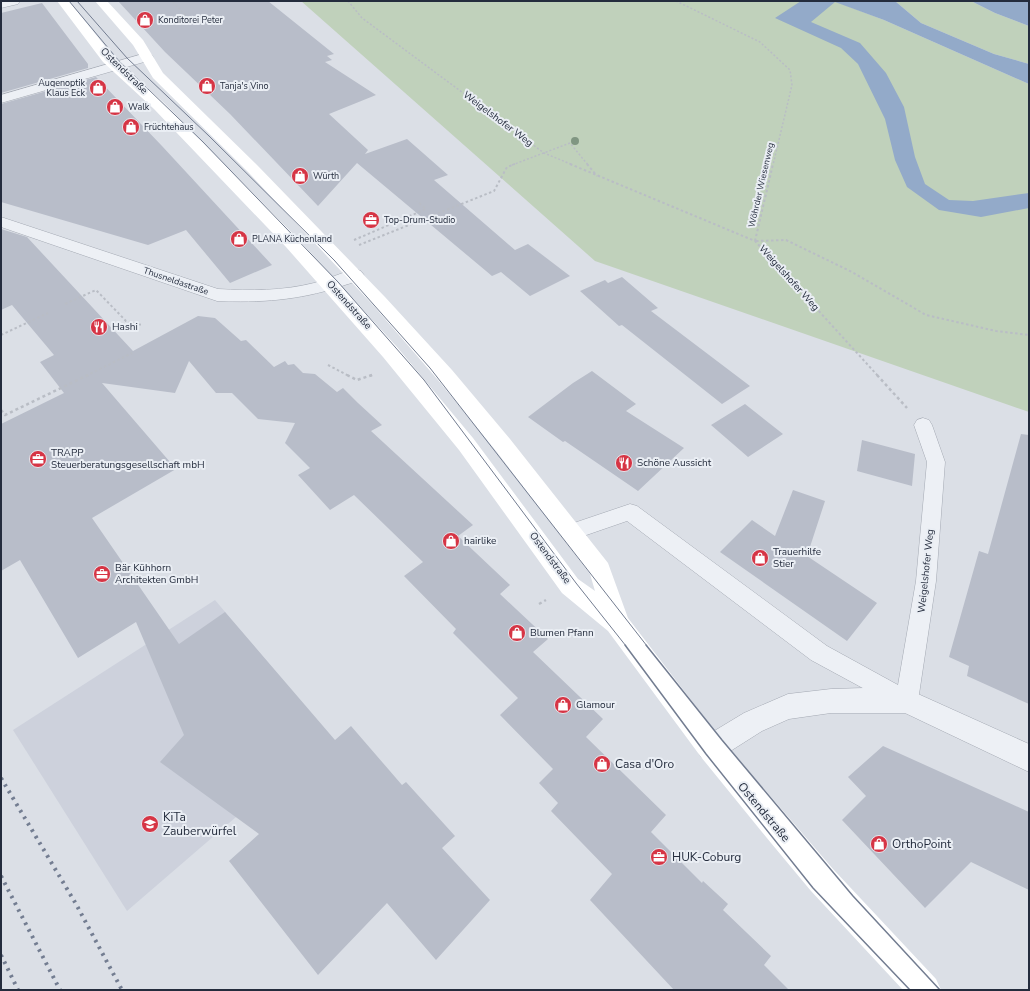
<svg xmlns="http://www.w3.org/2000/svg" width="1030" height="991" font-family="'Nunito Sans',sans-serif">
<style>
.built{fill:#cdd1dc}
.green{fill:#c0d1bb}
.water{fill:#93aac9}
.building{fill:#b8bdc9}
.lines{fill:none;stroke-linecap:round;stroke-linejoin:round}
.service-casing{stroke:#a4a9b3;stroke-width:1}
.minor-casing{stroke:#a4a9b3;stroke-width:1}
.path-far2{stroke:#b9bdc5;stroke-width:1.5;stroke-dasharray:2 2;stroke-linecap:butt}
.path-far1{stroke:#b9bdc5;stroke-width:2;stroke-dasharray:2.5 2.5;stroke-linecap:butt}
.path{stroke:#b9bdc5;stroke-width:2.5;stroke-dasharray:3 3;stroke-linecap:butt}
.service{fill:#edf0f5;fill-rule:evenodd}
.minor{fill:#edf0f5;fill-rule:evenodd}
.secondary{fill:#fff;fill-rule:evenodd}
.tram-far1{stroke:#737d91;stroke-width:1}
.tram{stroke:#737d91;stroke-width:1.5}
.rail{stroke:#737d91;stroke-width:4;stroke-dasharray:2.5 5;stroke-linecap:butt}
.tree{fill:#809682}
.labels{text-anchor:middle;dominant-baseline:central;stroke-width:4;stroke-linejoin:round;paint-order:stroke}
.far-poi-label{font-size:9px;fill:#242c3d;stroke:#eaeef4;text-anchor:start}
.far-street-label{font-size:9px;fill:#242c3d;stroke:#eaeef4}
.street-label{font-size:10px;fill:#242c3d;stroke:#eaeef4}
.poi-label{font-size:10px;fill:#242c3d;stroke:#eaeef4;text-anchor:start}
.near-poi-label{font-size:12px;fill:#242c3d;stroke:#eaeef4;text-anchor:start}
.near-street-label{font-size:12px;fill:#242c3d;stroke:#eaeef4}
</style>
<rect width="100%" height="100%" fill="#dbdfe6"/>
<!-- built -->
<path class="built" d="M215 600 330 736 127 911 13 730Z"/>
<!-- green -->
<path class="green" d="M301 1H834L884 20 1029 84V412L595 261Z
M895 1H971L995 13 1029 26V64L994 54 921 23Z"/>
<!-- water -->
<path class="water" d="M801 1H895L921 23 994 54 1029 64V84L884 20 835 2 811 22 860 43 886 73 904 107 915 157 925 184 949 200 973 201 1029 193V208L981 217 939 210 907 187 895 160 885 119 858 64 841 48 775 18Z
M971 1H1029V26L995 13Z"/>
<!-- building -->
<path class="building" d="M118 1H268L334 54 327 56 332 60 325 62 376 95 329 114 368 150 365 154 407 139 448 175 434 180 515 250 528 244 570 276 530 296 501 272 492 276 357 163 318 206 230 114 165 52Z
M42 3 88 64V68L1 93V13Z
M96 77 162 146 272 265 230 283 186 230 148 245 1 202V104Z
M1 229 27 237 133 351 198 316 215 318 241 341 246 340 274 367 285 361 288 365 294 364 303 373 315 374 337 392 343 388 358 403 382 425 371 431 473 525 458 536 510 585 500 594 548 639 533 652 603 719 586 737 666 815 651 832 702 883 703 881 728 904 723 910 771 956 764 965 789 990H674L590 900 612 874 551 811 558 803 539 783 553 769 500 715 518 698 453 633 456 629 404 576 423 562 354 495 330 510 298 475 310 468 285 443 295 423 258 419 232 393H216L189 361 175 393 102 383 176 469 92 518 179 644 225 612 335 740 351 726 402 785 406 782 455 836 442 848 490 900 436 960 387 903 318 975 229 861 259 834 160 762 184 735 136 622 78 658 20 560 1 571V424L64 393 40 362 54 355 12 305 1 310Z
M622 277 658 308 651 311 750 386 722 404 622 325 619 326 580 291 605 280 608 283Z
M592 371 636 404 626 411 684 448 638 491 565 441 563 442 528 417 573 383Z
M745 404 783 434 748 457 711 425Z
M1021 434 1029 435V704L967 676 969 666 949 657 979 551 988 554Z
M862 440 915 454 912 486 857 471Z
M793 490 825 501 807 556 877 603 847 641 720 552 752 520 775 536Z
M883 746 1029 812V890L971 862 925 908 842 820 866 796 848 777Z"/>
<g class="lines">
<!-- service casing -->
<g class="service-casing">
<path id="service" d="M923 418 929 420 932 425 945 462 936 581 918 701 915 709 907 712 811 660 627 521 572 540 565 538 562 532 565 526 630 504 637 506 827 646 898 685 916 581 927 462 914 425 917 420Z"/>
</g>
<!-- minor casing -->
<g class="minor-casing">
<path id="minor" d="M1 1H20L18 4 1 8Z
M146 53 151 54 153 57 151 60 1 103V95Z
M1 217 218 289C251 291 282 291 314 283 328 279 341 273 355 269L361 271 364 275C359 282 347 284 339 287 299 300 260 303 217 301L1 227Z
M864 688 907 689 1029 744V772L905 713H831L789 719 762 731 721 757 711 761 701 757 697 748 701 739 744 713 788 694 831 689Z"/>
</g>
<!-- path-far2 -->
<path class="path-far2" d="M177 1 173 2 189 19 179 22
M348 1 362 18 544 153 573 165
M676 1 760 42 790 70 792 85 773 165
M512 165 570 143 588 165"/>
<!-- path-far1 -->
<path class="path-far1" d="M570 164 755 241 878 376
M587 164 597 176
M354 240 426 209 417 201
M755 241 773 164
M756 241 786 240 852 272 926 315 996 331 1029 335
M359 245 494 191 507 167 515 164
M65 304 96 290 126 321 142 325
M1 335 48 313
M328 365 349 376
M86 376 132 353
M370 376 372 375"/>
<!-- path -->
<path class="path" d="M347 375 357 380 372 375
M877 375 907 408
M1 410 5 415 88 375
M539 604 546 600"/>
<!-- service -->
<use href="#service" class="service"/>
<!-- minor -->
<use href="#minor" class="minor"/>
<!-- secondary -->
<path class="secondary" d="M57 1H69L113 56 164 103 298 239 397 347 473 438 578 579 595 591 590 574 496 451 438 380 373 305 248 172 153 78 133 45 95 1H107L143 40 163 73 258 166 385 297 452 370 510 439 608 563 628 618 721 739 833 869 936 979 941 990H903L811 891 771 843 701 757 608 631 562 593 459 450 383 357 286 247 154 109 103 62Z"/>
<!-- tram-far1 -->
<path class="tram-far1" d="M69 1 119 61 203 142 338 282 424 380 576 583 626 646
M77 1 127 58 209 136 334 260 430 368 647 646"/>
<!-- tram -->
<path class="tram" d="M625 645 706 754 813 888 910 990
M646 645 722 740 853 896 940 990"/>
<!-- rail -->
<path class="rail" d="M1 778 76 904 122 990
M1 876 60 990
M1 955 18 990"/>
</g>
<!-- trees -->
<circle class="tree" cx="575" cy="141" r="4"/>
<!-- icons -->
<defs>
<g id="shop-disc" transform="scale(0.9)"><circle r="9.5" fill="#d63545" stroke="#eaeef4"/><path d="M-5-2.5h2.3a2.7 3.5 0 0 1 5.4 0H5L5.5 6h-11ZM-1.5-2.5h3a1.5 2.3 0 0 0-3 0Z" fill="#fff"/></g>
<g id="office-disc" transform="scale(0.9)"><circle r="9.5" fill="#d63545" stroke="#eaeef4"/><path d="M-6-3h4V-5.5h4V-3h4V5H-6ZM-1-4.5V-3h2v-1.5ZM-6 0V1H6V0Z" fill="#fff"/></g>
<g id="restaurant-disc" transform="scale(0.9)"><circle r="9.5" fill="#d63545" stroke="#eaeef4"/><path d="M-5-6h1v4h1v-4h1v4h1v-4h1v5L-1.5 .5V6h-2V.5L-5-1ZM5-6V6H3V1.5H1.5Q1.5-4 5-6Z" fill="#fff"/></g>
<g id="school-disc" transform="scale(0.9)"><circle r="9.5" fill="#d63545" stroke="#eaeef4"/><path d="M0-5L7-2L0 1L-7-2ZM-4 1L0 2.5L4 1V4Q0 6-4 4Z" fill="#fff"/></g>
</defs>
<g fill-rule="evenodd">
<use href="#shop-disc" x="145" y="20"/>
<use href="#shop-disc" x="207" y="86"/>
<use href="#shop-disc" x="98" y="88"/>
<use href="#shop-disc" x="115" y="107"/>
<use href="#shop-disc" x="131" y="127"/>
<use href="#shop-disc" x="300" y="176"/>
<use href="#office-disc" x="371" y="220"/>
<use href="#shop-disc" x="239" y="239"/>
<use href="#restaurant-disc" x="99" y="327"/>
<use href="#office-disc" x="38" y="459"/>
<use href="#restaurant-disc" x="624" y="463"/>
<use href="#shop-disc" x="451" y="541"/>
<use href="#shop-disc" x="760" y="558"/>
<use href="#office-disc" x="102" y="574"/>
<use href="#shop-disc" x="517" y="633"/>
<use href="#shop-disc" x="563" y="705"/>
<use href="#shop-disc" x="602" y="764"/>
<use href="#school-disc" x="150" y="824"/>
<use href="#shop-disc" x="879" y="844"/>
<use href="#office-disc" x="659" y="857"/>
</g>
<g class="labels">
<!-- far-poi labels -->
<g class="far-poi-label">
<text x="158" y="20">Konditorei Peter</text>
<text x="85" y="83" text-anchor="end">Augenoptik<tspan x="85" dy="10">Klaus Eck</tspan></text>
<text x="220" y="86">Tanja's Vino</text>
<text x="128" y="107">Walk</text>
<text x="144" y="127">Früchtehaus</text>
<text x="313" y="176">Würth</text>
<text x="384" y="220">Top-Drum-Studio</text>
<text x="252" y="239">PLANA Küchenland</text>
</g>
<!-- far-street labels -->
<g class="far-street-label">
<text transform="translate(761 185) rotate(-77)">Wöhrder Wiesenweg</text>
<text transform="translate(176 281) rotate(19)">Thusneldastraße</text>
</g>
<!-- street labels -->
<g class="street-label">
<text transform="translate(124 71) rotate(44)">Ostendstraße</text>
<text transform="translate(498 119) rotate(37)">Weigelshofer Weg</text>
<text transform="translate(789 278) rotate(48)">Weigelshofer Weg</text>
<text transform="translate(349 305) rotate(48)">Ostendstraße</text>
<text transform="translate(550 558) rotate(53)">Ostendstraße</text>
<text transform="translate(926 571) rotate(-84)">Weigelshofer Weg</text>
</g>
<!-- poi labels -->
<g class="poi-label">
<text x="112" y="327">Hashi</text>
<text x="51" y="453">TRAPP<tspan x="51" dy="12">Steuerberatungsgesellschaft mbH</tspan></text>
<text x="637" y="463">Schöne Aussicht</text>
<text x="464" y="541">hairlike</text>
<text x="773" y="552">Trauerhilfe<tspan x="773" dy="12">Stier</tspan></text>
<text x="115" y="568">Bär Kühhorn<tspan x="115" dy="12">Architekten GmbH</tspan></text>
<text x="530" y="633">Blumen Pfann</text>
<text x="576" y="705">Glamour</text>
</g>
<!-- near-poi labels -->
<g class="near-poi-label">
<text x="615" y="764">Casa d'Oro</text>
<text x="163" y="817">KiTa<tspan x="163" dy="14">Zauberwürfel</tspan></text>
<text x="892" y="844">OrthoPoint</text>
<text x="672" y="857">HUK-Coburg</text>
</g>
<!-- near-street labels -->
<g class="near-street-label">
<text transform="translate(764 812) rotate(50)">Ostendstraße</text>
</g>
</g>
<!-- border -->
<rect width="1030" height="991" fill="none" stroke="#242c3d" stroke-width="4"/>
</svg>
